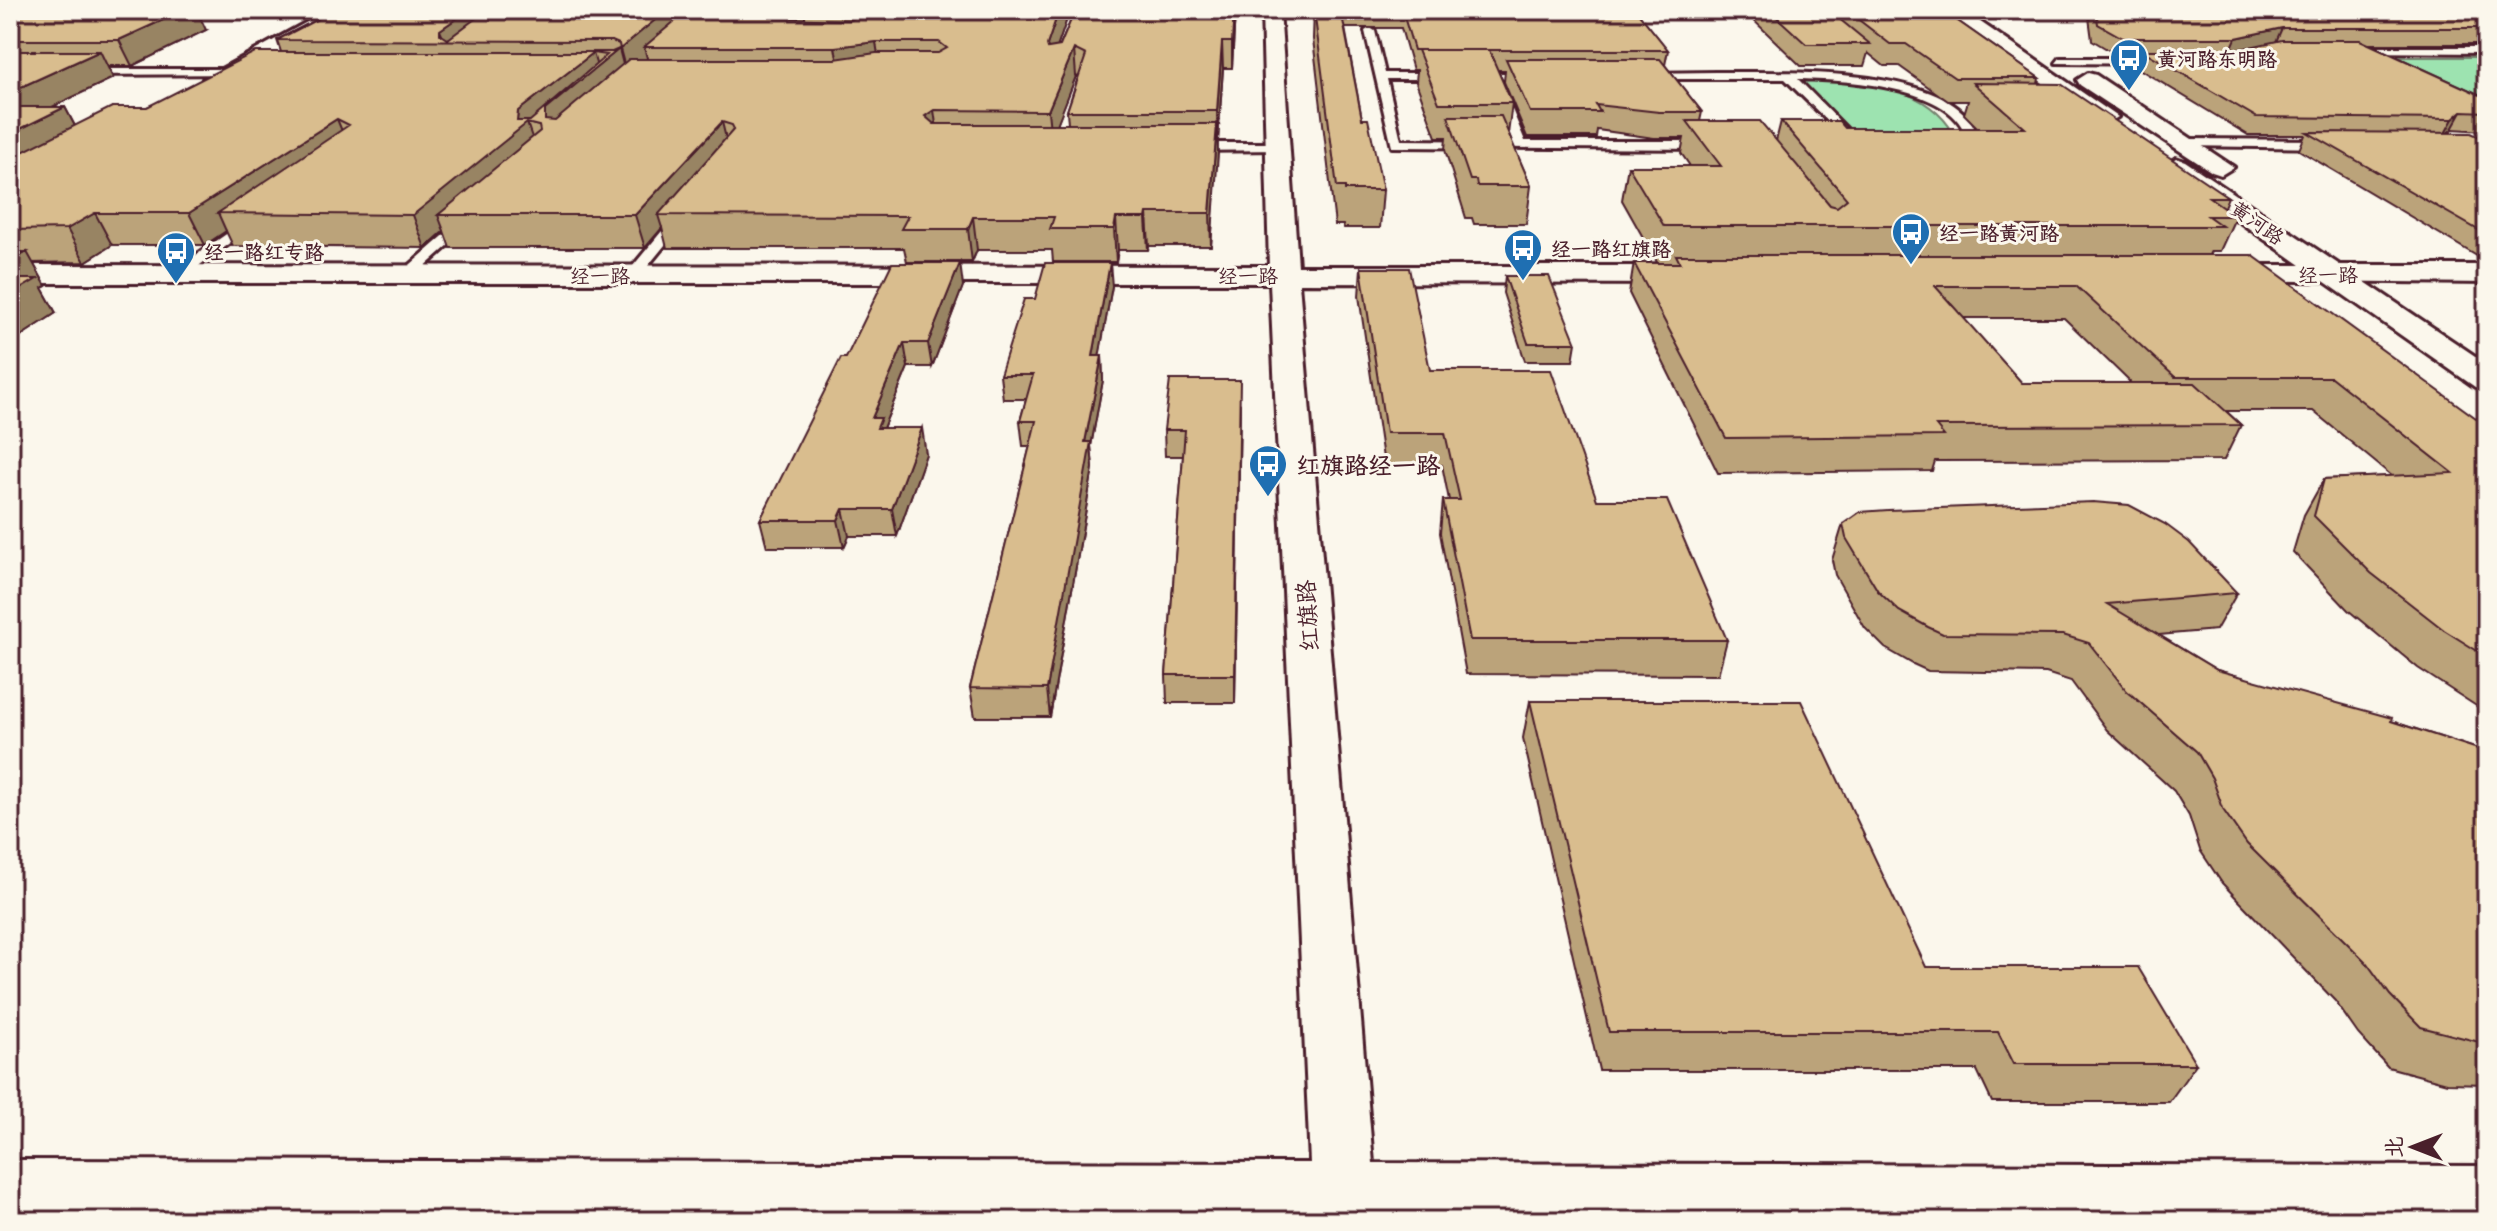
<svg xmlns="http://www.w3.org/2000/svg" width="2497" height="1231" font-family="'Playpen Sans','LXGW WenKai TC',sans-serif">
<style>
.green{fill:#9de3b0;stroke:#74816e;stroke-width:2}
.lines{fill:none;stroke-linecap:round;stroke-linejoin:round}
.lane-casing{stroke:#4a1f2b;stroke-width:6}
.street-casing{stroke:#4a1f2b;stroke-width:6}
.secondary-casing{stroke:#4a1f2b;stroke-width:6}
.lane{fill:#fbf7ec;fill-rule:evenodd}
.street{fill:#fbf7ec;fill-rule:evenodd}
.secondary{fill:#fbf7ec;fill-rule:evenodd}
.wall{fill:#bba37a;stroke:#4a1f2b;stroke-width:2;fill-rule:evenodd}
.shaded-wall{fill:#988463;stroke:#4a1f2b;stroke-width:2}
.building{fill:#d9bd8e;stroke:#4a1f2b;stroke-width:2;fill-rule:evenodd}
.labels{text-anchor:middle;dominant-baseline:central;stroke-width:6;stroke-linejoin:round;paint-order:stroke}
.far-poi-label{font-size:20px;font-weight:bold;fill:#4a1f2b;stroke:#fbf7ec;text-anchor:start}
.far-street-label{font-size:20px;fill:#4a1f2b;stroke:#fbf7ec}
.poi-label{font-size:24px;font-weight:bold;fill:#4a1f2b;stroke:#fbf7ec;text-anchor:start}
.street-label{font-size:24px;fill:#4a1f2b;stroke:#fbf7ec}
</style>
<rect width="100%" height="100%" fill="#fbf7ec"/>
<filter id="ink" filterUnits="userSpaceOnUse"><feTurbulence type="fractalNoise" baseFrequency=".0125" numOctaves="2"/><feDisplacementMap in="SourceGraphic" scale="16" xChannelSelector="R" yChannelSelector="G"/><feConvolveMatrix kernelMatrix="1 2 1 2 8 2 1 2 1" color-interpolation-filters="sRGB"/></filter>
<g filter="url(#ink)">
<!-- green -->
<path class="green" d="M2364 57H2487V116Z
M1809 77C1859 81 1925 83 1954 134L1860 141 1801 80Z"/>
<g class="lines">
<!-- lane casing -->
<g class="lane-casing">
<path id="lane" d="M1370 28 1375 31 1385 73H1535L1541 76 1535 79H1387L1401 140 1513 141 1492 90 1498 87 1504 90 1525 141H1711L1717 145 1711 149 1392 147 1365 31Z
M2355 47H2487V53L2351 52Z
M2060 58H2166L2171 61 2166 64 2056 63Z
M246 69 250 74 80 75 75 72 80 69Z
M1716 72C1773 73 1969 62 1979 143L1968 150H1960V144L1967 141C1958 85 1841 80 1798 79L1856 138V144L1852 145 1785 79H1645L1639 76 1645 73Z
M2185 139 2332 140 2338 144 2332 148 2181 146 2179 143Z
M1276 143 1280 144V150L1190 151 1184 147 1190 143Z
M676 214 688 217 638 278H628V272Z
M465 217 477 220 413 277H403V271Z
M248 219 260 222 183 277H173V271Z"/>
</g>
<!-- street casing -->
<g class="street-casing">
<path id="street" d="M1262 10H1280L1298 266H1689L1699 269 1703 275 1699 281 1689 284 1299 283 1373 1163 2487 1166V1221L10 1220V1160L1310 1163 1270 283H10V265L1269 266Z
M2219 265H2487V283L2209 280 2205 274 2209 268Z"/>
</g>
<!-- secondary casing -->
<g class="secondary-casing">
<path id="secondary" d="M329 10H354L222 84H206L203 79Z
M1940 10H1963L2118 117 2106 124 2098 122Z
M2088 73 2096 75 2234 167 2221 175 2212 172 2080 85 2077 80Z
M2176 158 2185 161 2487 364V390L2475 387 2167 171 2163 166Z"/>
</g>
<!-- lane -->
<use href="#lane" class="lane"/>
<!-- street -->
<use href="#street" class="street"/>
<!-- secondary -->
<use href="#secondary" class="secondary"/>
</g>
<!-- wall -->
<path class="wall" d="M10 10 206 30 132 66H108L113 78 52 107H65L75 126 147 107 281 52 277 40 335 10H1070L1057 47 1060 46 1075 10H1235L1232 68H1223L1211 246H1149L1148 250H1118L1116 262H1053L1052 250H977L972 262H907L904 248H667L662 228 645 248H450L444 231 425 248 233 246 226 231 205 245H112L85 262 33 263 46 286 42 288 56 313 10 343ZM1076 76 1078 77 1067 111 1068 124H1057Z
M1314 10H1636L1668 50 1665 65 1702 112 1700 121 1776 141 1781 121 1845 128H1978L1964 114 1968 101H1948L1899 66H1884L1868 53 1864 66H1801L1743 10H1942L2039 78 2038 84 2228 197 2224 207 2236 216 2220 251H2211L2209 255 2487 426V713L2418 668 2348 610 2293 552 2304 515 2324 479 2392 476 2313 411H2226L2241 425 2224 460 1935 461 1932 471 1718 473 1629 293 1634 263 1657 262 1622 200 1628 166H1690L1681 153 1684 138H1654L1597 130 1596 137H1527L1504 82 1505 70H1498L1512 103 1508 134 1531 186 1526 224H1474L1472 218H1466L1445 150 1446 137H1436L1416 82 1417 70H1413L1401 28H1345L1362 119 1383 190 1380 228H1344L1343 225H1335L1313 39ZM1963 318H2064L2131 383H2022Z
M2088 10H2487V44H2369L2487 98V262L2299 150 2305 135H2248L2136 67 2141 55H2117L2092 40ZM2452 129 2485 131 2482 137 2448 132Z
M1361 268 1430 370 1597 500 1727 640 1718 675 1466 674 1440 533 1443 500H1449L1442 465H1384L1359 296Z
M1505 276 1576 343 1573 361H1525L1503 293Z
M963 286 932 367H908L883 428 926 454 897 536H849L844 547H767L760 520 846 358Z
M1112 286 1099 356H1102L1103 380 1091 446 1093 468 1050 717H975L970 688 1030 446H1023L1020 421 1026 399H1003L1000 375 1035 299Z
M1240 404 1235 703H1167L1166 675 1183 456H1165L1164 430Z
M1843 524 2237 593 2216 630 2159 635 2217 670 2391 721 2487 752V1084L2447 1083 2388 1067 2358 1034 2335 1001 2222 883 2200 850 2189 816 2174 791 2107 730 2071 681 2046 673 1928 671 1913 664 1885 648 1865 628 1835 575 1832 560Z
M1530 701 1926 967 2196 1064 2169 1102H1992L1977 1070H1599L1523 738Z"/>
<!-- shaded-wall -->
<path class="shaded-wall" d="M185 10H197L206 30 132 66 119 40Z
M469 10H481L487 28 444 40 440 30Z
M667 10H701L644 47 647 58 627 75 620 49Z
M782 10H804L806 23 777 18Z
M1059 10H1070L1049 71 1047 45Z
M1234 10H1235L1232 68V42Z
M2282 28 2275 44 2229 54 2236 38Z
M876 42 880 68 840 74 835 47Z
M1222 42 1223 68 1218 140 1217 111Z
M619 49 626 76 554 139 539 126 527 123 537 152 438 215 444 231 425 248 413 215 517 121 518 111 593 53 597 67Z
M1074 49 1076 76 1051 140 1048 111Z
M100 51 113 78 10 127V92Z
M65 107 80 136 10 173V134Z
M934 110 938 139 925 116Z
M2462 111 2452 129 2443 137 2453 119Z
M337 119 349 148 218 213 226 231 205 245 189 213Z
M722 122 729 151 658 215 662 228 645 248 635 215Z
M1217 124 1218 154 1211 246 1210 213Z
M95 213 112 245 85 262 67 229Z
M1147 213 1149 246 1148 250 1146 218Z
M973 217 977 250 972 262 968 229Z
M1116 218 1118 250 1116 262 1114 229Z
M27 252 46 286 42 288 56 313 10 343V262Z
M960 263 963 286 932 367 928 343Z
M1110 263 1112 286 1095 380 1093 356Z
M904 343 908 367 883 428 886 444 872 418Z
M1102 356 1103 380 1091 446 1093 468 1050 717 1047 689 1085 442Z
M1240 404 1235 703V675Z
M922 428 926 454 897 536 892 509Z
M843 509 849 536 844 547 838 520Z"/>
<!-- building -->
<path class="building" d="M10 10H185L119 40H10Z
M335 10H469L440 30V34L448 39 487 10H667L620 49 619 44 612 41 277 40Z
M688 10H782L777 18 851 20 854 18 849 11 808 10H1059L1047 45 1048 48 1060 46 1075 10H1234L1232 42H1222L1217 111H1067L1086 55 1074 49 1048 111 934 110 925 116 934 124H1217L1210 213H1147L1146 218H1116L1114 229H1050L1054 217H973L968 229H901L908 216 658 215 734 129 732 125 722 122 635 215H438L540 131 539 126 527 123 413 215 218 213 349 125 337 119 189 213H95L67 229 10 230V158L112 107H147L255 52H612L619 49 545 110V120L555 121 629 59H835L876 53H938L947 48 939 42H876L835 47H644ZM593 53 607 55 530 121H517L518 111Z
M1314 10H1341L1362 119H1368L1383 190H1345V187H1337Z
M1402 10H1636L1668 50H1414Z
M1769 10H1841L1837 17 1870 44H1806Z
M1846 10H1942L2039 78H1955L1906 44H1890Z
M2096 10H2487V28H2282L2236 38H2123L2098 24Z
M2282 40H2360L2487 98V112L2462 111 2453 119 2256 117 2142 50H2236Z
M1418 50H1489L1512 103H1439Z
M10 51H100L10 92Z
M1506 59H1660L1702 112H1659L1596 105 1600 112H1530Z
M1973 83 2061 84 2228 197H2209L2236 216H2208L2222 226H1664L1628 166H1721L1687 121H1760L1830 205 1837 207 1847 199 1781 121H1839L1845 128H2025Z
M10 107H65L10 134Z
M1448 116H1501L1531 186H1477L1476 180H1470Z
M2307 132 2471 133 2487 140V235Z
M10 252H27L10 262Z
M1676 255H2252L2487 426V657L2444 630 2371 573 2314 516 2324 479 2453 473 2331 377H2175L2076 286H1935L2022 383H2195L2241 425 1936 426 1944 436 1726 438 1634 263H1680Z
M892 263H960L928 343H904L872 418H881L877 428H922L892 509H843L838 520H760L841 358H846Z
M1045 263H1110L1093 356H1102L1085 442H1091L1047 689 970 688 1036 421H1020L1033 375H1000L1024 299H1035Z
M1361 268H1409L1430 370H1551L1597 500H1667L1727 640H1470L1443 500H1460L1445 433H1386Z
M1505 276H1549L1576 343H1528Z
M10 279H37L10 295Z
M1170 380H1240L1235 675H1166L1185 430H1164Z
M2093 502 2129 505 2165 524 2189 542 2237 593 2107 604 2217 670 2392 718 2391 721 2487 752V1044L2421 1027 2390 995 2366 962 2247 844 2224 811 2212 778 2197 752 2127 691 2089 643 2063 635 1943 634 1928 627 1899 611 1878 591 1846 538 1843 524 1860 512 1888 510Z
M1530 701H1801L1926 967H2138L2196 1064H2014L1998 1032H1609Z"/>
</g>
<!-- icons -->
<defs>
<g id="bus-pin" transform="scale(2)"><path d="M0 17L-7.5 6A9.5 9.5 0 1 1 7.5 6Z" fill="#1f6fb2" stroke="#fbf7ec"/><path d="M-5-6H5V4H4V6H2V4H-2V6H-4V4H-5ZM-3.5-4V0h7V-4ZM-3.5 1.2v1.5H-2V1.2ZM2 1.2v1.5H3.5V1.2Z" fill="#fff"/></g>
</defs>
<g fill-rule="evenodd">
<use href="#bus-pin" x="2129" y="58"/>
<use href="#bus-pin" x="1911" y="232"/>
<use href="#bus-pin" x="1523" y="248"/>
<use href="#bus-pin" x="176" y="251"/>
<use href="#bus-pin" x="1268" y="464"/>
</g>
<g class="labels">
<!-- far-poi labels -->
<g class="far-poi-label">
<text x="2157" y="58">黄河路东明路</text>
<text x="1939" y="232">经一路黄河路</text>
<text x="1551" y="248">经一路红旗路</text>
<text x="204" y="251">经一路红专路</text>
</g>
<!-- far-street labels -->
<g class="far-street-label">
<text transform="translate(2258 222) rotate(35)">黄河路</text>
<text x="2328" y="274">经一路</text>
<text x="600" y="275">经一路</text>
<text x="1248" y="275">经一路</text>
</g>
<!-- poi labels -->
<g class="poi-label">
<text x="1296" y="464">红旗路经一路</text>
</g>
<!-- street labels -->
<g class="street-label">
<text transform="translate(1306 616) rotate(-94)">红旗路</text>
</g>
</g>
<!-- margin -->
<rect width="2497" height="1231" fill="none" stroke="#fbf7ec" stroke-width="40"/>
<rect x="20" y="20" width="2457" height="1191" fill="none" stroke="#4a1f2b" stroke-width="3" filter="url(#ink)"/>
<!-- north arrow -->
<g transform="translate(2413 1147) rotate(270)" stroke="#fbf7ec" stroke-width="6" paint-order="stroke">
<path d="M0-6L14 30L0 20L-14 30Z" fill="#4a1f2b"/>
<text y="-12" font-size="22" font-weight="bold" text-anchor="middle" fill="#4a1f2b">北</text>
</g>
</svg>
